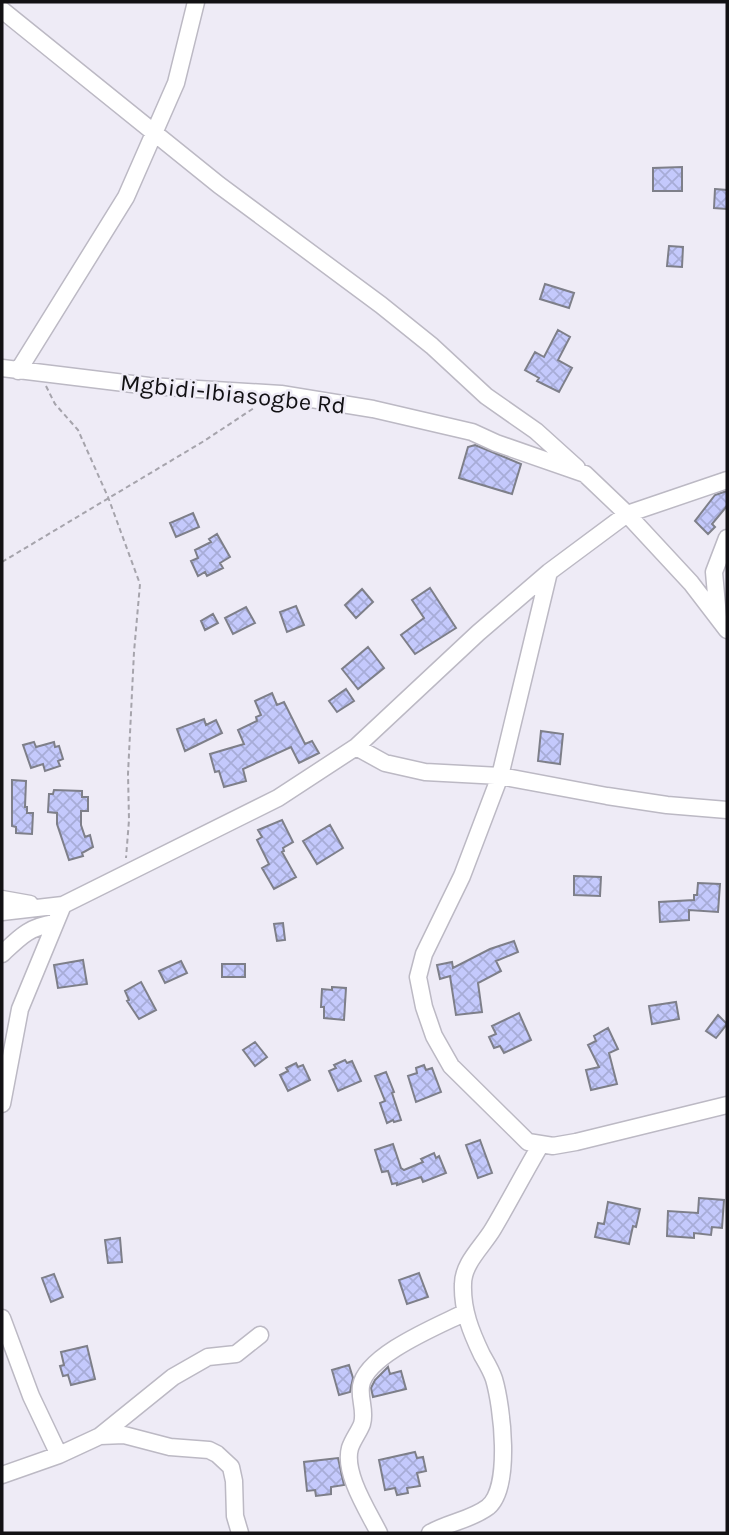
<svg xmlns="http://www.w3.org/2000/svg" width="729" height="1535" font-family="Karla,sans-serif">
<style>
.building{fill:url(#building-cross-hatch);stroke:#7e7f89;stroke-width:2}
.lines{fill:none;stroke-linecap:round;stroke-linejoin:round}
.minor-casing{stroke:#bcb9c4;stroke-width:19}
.path{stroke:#a6a4ac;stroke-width:2;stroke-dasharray:5 3.5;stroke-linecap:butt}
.minor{stroke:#fff;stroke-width:16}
.labels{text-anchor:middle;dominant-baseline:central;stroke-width:5;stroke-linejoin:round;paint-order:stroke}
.street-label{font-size:24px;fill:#121114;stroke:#eeebf6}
</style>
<defs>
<pattern id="building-cross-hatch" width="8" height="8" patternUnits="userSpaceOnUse" patternTransform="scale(1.75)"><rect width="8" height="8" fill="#c4c9fc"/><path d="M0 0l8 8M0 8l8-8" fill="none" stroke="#a7acd7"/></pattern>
</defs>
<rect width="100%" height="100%" fill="#eeebf6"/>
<!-- building -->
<path class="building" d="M682 167V191H653V168Z
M715 189 727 190V209L714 208Z
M669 246 683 247 682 267 667 266Z
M545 284 574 293 569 308 540 299Z
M558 330 570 337 558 360 572 368 559 392 537 381 539 378 525 370 535 352 544 357Z
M475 445 521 464 512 494 459 478 468 447Z
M727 491V506L712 524 715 527 708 534 695 521 715 495Z
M193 513 199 527 176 537 170 523Z
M217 534 230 557 220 563 223 568 207 576 205 572 198 576 191 561 198 558 195 550 211 542 209 539Z
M430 588 456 628 415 654 401 635 424 618 412 600Z
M362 589 373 602 356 618 345 605Z
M296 606 304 625 287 632 280 612Z
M246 607 255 623 233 634 225 618Z
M213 614 218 623 205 630 201 621Z
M368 647 384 668 358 689 342 669Z
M346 689 354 701 337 712 329 701Z
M272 693 277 705 284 702 305 744 312 741 319 753 299 763 291 747 243 769 246 781 224 787 219 771 215 772 210 754 244 744 238 730 257 721 256 717 261 715 255 701Z
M204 719 206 725 216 720 222 733 185 751 177 729Z
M541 731 563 734 560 764 538 761Z
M34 742 36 747 54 742 55 747 59 746 63 759 58 761 60 766 45 771 43 764 31 768 23 745Z
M12 780 26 781 25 807H27V813H33L32 834 16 833V827L12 826Z
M54 790 82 791V797H88V811H81V825L85 837 90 835 93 847 82 853 83 856 69 860 57 824V813L48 812 49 794H53Z
M282 820 293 842 283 848 284 851 282 852 296 877 274 889 262 868 269 864 257 840 262 837 258 830Z
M330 825 343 848 317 864 303 841Z
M574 876 601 877 600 896 574 895Z
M698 883 720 884 718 912 689 910V920L660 922 659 902 694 900V895H697Z
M283 923 285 940 277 941 274 924Z
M514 941 518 952 496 961 501 971 478 983 482 1012 456 1015 450 976 440 979 437 965 452 962 453 968 490 949Z
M83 960 87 984 58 988 54 965Z
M181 961 187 973 165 983 159 971Z
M222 964H245V977H222Z
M141 982 156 1010 139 1019 127 1001 129 1000 125 991Z
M332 987 346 988 344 1020 324 1018V1007H321L322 989 332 990Z
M676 1002 679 1019 652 1024 649 1006Z
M519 1013 531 1040 504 1053 500 1046 494 1048 489 1037 496 1034 492 1026Z
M718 1015 727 1024 716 1038 706 1031Z
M608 1028 618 1049 609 1053 617 1084 591 1090 586 1070 599 1067 588 1045 596 1041 594 1036Z
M255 1042 267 1057 255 1066 243 1050Z
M345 1060 347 1063 352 1061 361 1081 338 1091 329 1071 336 1068 334 1065Z
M296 1063 298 1067 303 1065 310 1080 288 1091 280 1075 288 1071 286 1068Z
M424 1065 426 1070 432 1068 441 1092 416 1102 408 1076 417 1073 416 1068Z
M386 1072 394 1092 392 1093 401 1120 394 1122 393 1120 387 1123 380 1103 385 1101 375 1076Z
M480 1140 492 1173 478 1178 466 1145Z
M393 1144 401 1168 404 1170 423 1162 421 1159 434 1153 436 1158 439 1156 446 1173 423 1182 421 1177 397 1185V1183L392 1184 388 1171 382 1172 375 1150Z
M699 1198 724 1200 722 1228 712 1227 711 1235 694 1233V1238L667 1236 668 1211 698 1213Z
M608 1202 640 1209 636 1227 633 1226 629 1244 595 1237 598 1223 604 1224Z
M120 1238 122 1262 108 1263 105 1240Z
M419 1273 428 1297 407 1304 399 1280Z
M54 1274 63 1297 51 1302 42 1278Z
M87 1346 95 1379 71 1385 68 1375 63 1376 60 1366 64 1365 61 1352Z
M349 1365 353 1378 350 1392 339 1395 332 1370Z
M388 1367 390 1374 401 1371 406 1389 373 1397 371 1388 375 1380Z
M415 1452 417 1458 423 1457 426 1471 417 1473 420 1486 407 1488 408 1493 397 1495 395 1488 385 1490 379 1460Z
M338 1458 344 1485 331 1487V1494L316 1496 315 1490 307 1491 304 1462Z"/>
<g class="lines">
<!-- minor casing -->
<g class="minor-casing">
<path id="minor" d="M2 10 219 185 381 305 432 346 486 396 536 431 577 468
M2 368 149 386 281 394 373 409 472 432 496 443 585 474 627 514 727 480
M18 371 126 197 176 83 196 2
M549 572 500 776 462 876 424 954 418 977 424 1007 434 1036 451 1066 528 1142 553 1146 576 1142 727 1105
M718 617 714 572 727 538
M356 747 385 763 425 772 500 776 607 796 667 805 727 810
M2 899 30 904
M2 912 63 905 278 798 356 747 478 633 549 572 627 514 691 583 727 630
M2 954C21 936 29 927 55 923
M2 1104 20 1009 63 905
M2 1318 31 1396 59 1455
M100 1436 124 1435 170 1447 209 1450 217 1454 231 1467 234 1481 235 1516 240 1533
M2 1475 59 1455 100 1436 173 1377 208 1357 236 1354 260 1335
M379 1533C368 1511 343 1473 350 1448 353 1439 359 1432 362 1424 366 1411 359 1399 361 1386 366 1355 438 1326 464 1313
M430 1533C449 1522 471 1520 488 1507 512 1487 502 1406 494 1379 491 1370 486 1362 482 1355 471 1332 462 1310 463 1284 463 1263 483 1246 493 1229 509 1202 524 1173 540 1146"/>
</g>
<!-- path -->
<path class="path" d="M46 386 55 404 78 430 108 497 140 584 134 652 128 774 129 820 126 858
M2 562 204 441 254 408"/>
<!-- minor -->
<use href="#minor" class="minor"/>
</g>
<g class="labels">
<!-- street labels -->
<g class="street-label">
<text transform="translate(233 394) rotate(6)">Mgbidi-Ibiasogbe Rd</text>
</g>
</g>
<!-- border -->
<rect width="729" height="1535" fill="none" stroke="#121114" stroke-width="7"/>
</svg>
